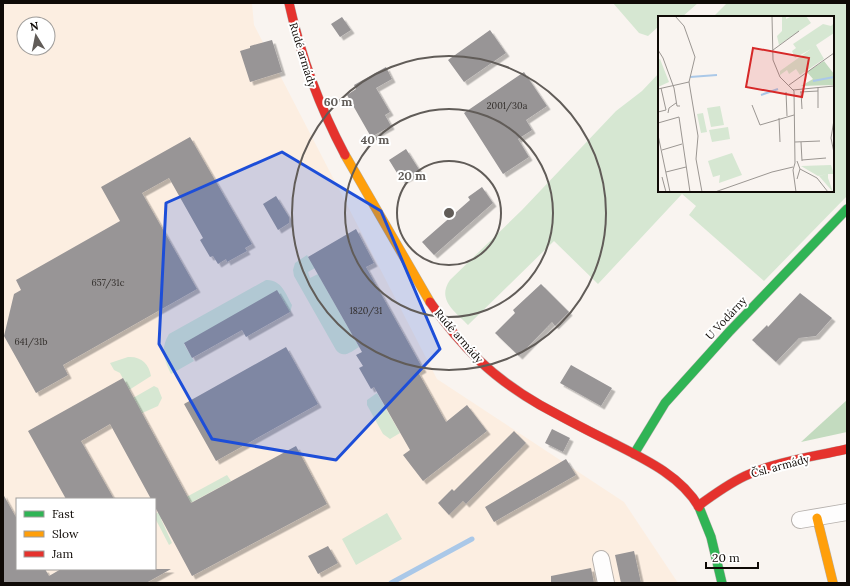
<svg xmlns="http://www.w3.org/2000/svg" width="850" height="586" font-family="Lora,serif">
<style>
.built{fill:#fceee1;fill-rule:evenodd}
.green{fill:#d6e7d2}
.forest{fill:#c3dbbf}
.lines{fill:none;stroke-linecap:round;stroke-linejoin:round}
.stream{stroke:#aac8e8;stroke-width:5}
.building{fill:#989596;filter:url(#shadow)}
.street-casing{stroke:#b6b1ad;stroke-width:18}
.fast-casing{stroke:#b6b1ad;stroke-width:10}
.slow-casing{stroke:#b6b1ad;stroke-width:10}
.jam-casing{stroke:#b6b1ad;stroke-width:10}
.street{stroke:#fefdfd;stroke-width:16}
.fast{stroke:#30b455;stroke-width:9}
.slow{stroke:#ff9f0a;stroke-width:9}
.jam{stroke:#e5322d;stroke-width:9}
.marked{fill:#1d4ed8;fill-opacity:0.2;stroke:#1d4ed8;stroke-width:3;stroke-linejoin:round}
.ring{fill:none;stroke:#615c58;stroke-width:2}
.labels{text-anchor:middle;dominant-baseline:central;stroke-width:4;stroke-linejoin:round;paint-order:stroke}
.number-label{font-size:9px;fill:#312d2a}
.street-label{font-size:11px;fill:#0f0a06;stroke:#fff}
.inset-river{fill:none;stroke:#aac8e8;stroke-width:2}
.inset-road{fill:none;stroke:#9b9692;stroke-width:1}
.view{fill:#d62828;fill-opacity:0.15;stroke:#d62828;stroke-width:2}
.inset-edge{fill:none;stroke:#0f0a06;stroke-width:2}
.centre{fill:#615c58;stroke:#fff;stroke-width:2}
.ring-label{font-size:12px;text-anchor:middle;font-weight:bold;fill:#615c58;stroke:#fff;stroke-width:4;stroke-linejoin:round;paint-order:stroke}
</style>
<defs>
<filter id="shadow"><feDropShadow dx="3.5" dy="3.5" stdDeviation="0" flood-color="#0004"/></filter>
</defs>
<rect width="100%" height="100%" fill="#f9f4f0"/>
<!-- built -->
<path class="built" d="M3 3H252L254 25 437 379 624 502 678 583H3ZM24 24H48V48H24ZM17 499H155V569H17Z"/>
<!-- green -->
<path class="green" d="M613 3H698L682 17H659V26L648 36 639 33Z
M727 3H847V196L764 281 689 215 696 206 682 194 598 284 554 241 468 325C456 312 436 300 450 280L522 210 616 111 642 91 659 73V191H833V17H713Z
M307 255 315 268 308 272 310 278 318 274 359 347C351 352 343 359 336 350L294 276 293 270 295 263Z
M266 280C281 279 286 294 292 305L290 313 277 291 184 344 194 361 171 374C164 359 160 349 169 334Z
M128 357C141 356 149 364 151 376L129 390 120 373 114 370 110 363Z
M154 386 158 388 162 398 158 406 140 414 133 398Z
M377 393 400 433 390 439 383 434 367 405V400Z
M227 475 231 481 161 519 172 543 169 545 155 518V514Z
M387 513 402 539 356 565 342 539Z"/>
<!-- forest -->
<path class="forest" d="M847 400V432L801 442Z"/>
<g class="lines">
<!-- stream -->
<path class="stream" d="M391 583 472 539"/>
</g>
<!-- building -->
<path class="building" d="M342 17 351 30 340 37 331 24Z
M490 30 506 53 464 82 448 60Z
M272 40 282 72 250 82 240 51 250 48V46Z
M386 67 392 79 376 88 390 112 385 115 391 126 371 137 347 95 356 89 354 85Z
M524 72 547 106 526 120 532 130 518 139 529 157 503 174 464 113Z
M190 137 252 244 245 248 247 251 227 262 226 259 218 264 213 256 210 257 200 240 203 238 169 178 142 193 197 289 63 365 68 375 36 393 4 336 14 294 21 290 16 280 120 221 101 187Z
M406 149 420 171 402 181 389 160Z
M482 187 493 203 434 255 422 242 470 200 468 197Z
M276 196 289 217V223L278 230 263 204Z
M356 229 374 263 366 267 423 369 418 372 446 422 467 405 487 431 423 481 403 455 410 450 374 387 371 389 359 368 363 366 356 355 362 352 308 257Z
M541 284 569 312 555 326 552 322 519 356 495 333 515 313 513 310Z
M277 290 290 312 246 337 242 330 192 358 184 343Z
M800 293 832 318 816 336 799 338 776 362 752 340 767 325 768 327Z
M286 347 318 404 216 461 184 404Z
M571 365 612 388 601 406 560 383Z
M123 378 191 503 296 446 327 504 192 576 155 507V499H151L110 424 81 441 114 499H66L28 431Z
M552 429 570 438 563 452 545 443Z
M514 431 526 443 466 504 463 501 449 515 438 503 452 489 454 491Z
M566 459 576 475 494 522 485 507Z
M3 494 17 519V569H45L49 576 61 569H171L146 583H3Z
M328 546 338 563 318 574 308 556Z
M634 551 641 583H621L615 555Z
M591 568 594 583H551V576Z"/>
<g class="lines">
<!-- street casing -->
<g class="street-casing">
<path id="street" d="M800 520 847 512
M601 559 606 583"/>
</g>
<!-- fast casing -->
<g class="fast-casing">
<path id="fast" d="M634 454 665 403 729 332 847 209
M699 507 711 537 722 583"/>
</g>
<!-- slow casing -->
<g class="slow-casing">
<path id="slow" d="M345 155 430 302
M817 518 833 583"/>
</g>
<!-- jam casing -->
<g class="jam-casing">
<path id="jam" d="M289 3C301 57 319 106 345 155
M430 302C461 347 493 378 540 405 562 417 584 429 607 440 640 457 680 474 699 507
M698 506C713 495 728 484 745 476 777 461 813 457 847 449"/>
</g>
<!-- street -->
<use href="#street" class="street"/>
<!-- fast -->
<use href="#fast" class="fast"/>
<!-- slow -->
<use href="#slow" class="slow"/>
<!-- jam -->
<use href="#jam" class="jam"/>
</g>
<!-- marked area -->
<path class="marked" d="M282 152 381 211 440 349 336 460 212 439 159 344 166 203Z"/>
<!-- distance rings -->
<g class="ring">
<circle cx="449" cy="213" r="52"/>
<circle cx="449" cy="213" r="104"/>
<circle cx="449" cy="213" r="157"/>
</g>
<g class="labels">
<!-- number labels -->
<g class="number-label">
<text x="507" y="105">2001/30a</text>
<text x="108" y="282">657/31c</text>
<text x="366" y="310">1820/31</text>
<text x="31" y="341">641/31b</text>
</g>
<!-- street labels -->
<g class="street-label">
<text transform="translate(303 55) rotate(73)">Rudé armády</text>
<text transform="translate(726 318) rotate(-47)">U Vodárny</text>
<text transform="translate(459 336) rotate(49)">Rudé armády</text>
<text transform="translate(780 466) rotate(-15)">Čsl. armády</text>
</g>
</g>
<!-- overview -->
<g transform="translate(658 16)">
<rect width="176" height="176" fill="#f9f4f0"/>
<path d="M124 0H128V3L134 0H148L153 7 121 29 119 20 124 15ZM176 7V17L158 29 166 43 142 59 138 53 131 58 129 54 122 59V55L153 33 137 42 134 35 138 32 135 28 165 8 173 10ZM2 43 11 66 0 71V44ZM62 90 66 109 53 111 49 92ZM45 97 49 116 43 117 39 98ZM70 111 72 123 54 126 51 114ZM74 137 84 159 61 167 62 159 55 161 50 145ZM173 149 176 158H170V162L175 176 161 160 169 158 160 160 143 150Z" fill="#d6e7d2"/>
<path d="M166 45 176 58V69L143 70 155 63 149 56Z" fill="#c3dbbf"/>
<path class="inset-river" d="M32 61 59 59M155 65 176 61M103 79 120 73"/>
<path class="inset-road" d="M17 0 26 10 37 41 31 66 40 120 38 143 44 176M114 0 115 44 122 61 136 75 137 147 135 154 138 176M0 34 5 42 16 72 19 90H22M115 34 141 15M131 69 176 37M160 71V92M0 73 31 66M135 74 176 70M128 76 129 100M142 76 160 75M143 76 144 93M94 89 102 109 136 99M0 96 8 94 3 72M10 97 11 92 18 87M121 102 122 126M176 104 173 122 176 137M0 107 21 101 32 176M0 119 12 176M137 126 162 125M143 126 144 145M4 134 24 128M144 144 168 142M139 145 142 153 139 163M142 153 159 162 170 176M8 156 28 151M4 161 8 176M57 176 114 156 135 151"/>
<path class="view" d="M95 32 151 42 144 81 88 71Z"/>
<rect width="176" height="176" class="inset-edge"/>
</g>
<circle cx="449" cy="213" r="6" class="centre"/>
<g class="ring-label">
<text x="338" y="106">60 m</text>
<text x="375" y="144">40 m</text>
<text x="412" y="180">20 m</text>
</g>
<!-- border -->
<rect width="850" height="586" fill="none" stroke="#0f0a06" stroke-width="8"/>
<!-- legend -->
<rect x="16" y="498" width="140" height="72" fill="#ffffff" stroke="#9f9d9b"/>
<rect x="24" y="511" width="20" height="6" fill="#30b455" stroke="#9f9d9b"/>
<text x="52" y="518" font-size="12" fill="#0f0a06">Fast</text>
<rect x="24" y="531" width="20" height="6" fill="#ff9f0a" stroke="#9f9d9b"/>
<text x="52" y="538" font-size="12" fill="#0f0a06">Slow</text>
<rect x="24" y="551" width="20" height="6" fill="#e5322d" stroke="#9f9d9b"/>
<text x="52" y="558" font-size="12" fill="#0f0a06">Jam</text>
<!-- north arrow -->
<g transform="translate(36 36) rotate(350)"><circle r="19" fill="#ffffff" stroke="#9f9d9b"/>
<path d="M0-3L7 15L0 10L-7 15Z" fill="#615c58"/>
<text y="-6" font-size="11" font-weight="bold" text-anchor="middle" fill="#0f0a06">N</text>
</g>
<!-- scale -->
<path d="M706 562v6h52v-6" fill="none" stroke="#0f0a06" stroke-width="2"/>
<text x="712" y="562" font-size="12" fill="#0f0a06" stroke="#ffffff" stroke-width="3" paint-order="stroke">20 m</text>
</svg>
